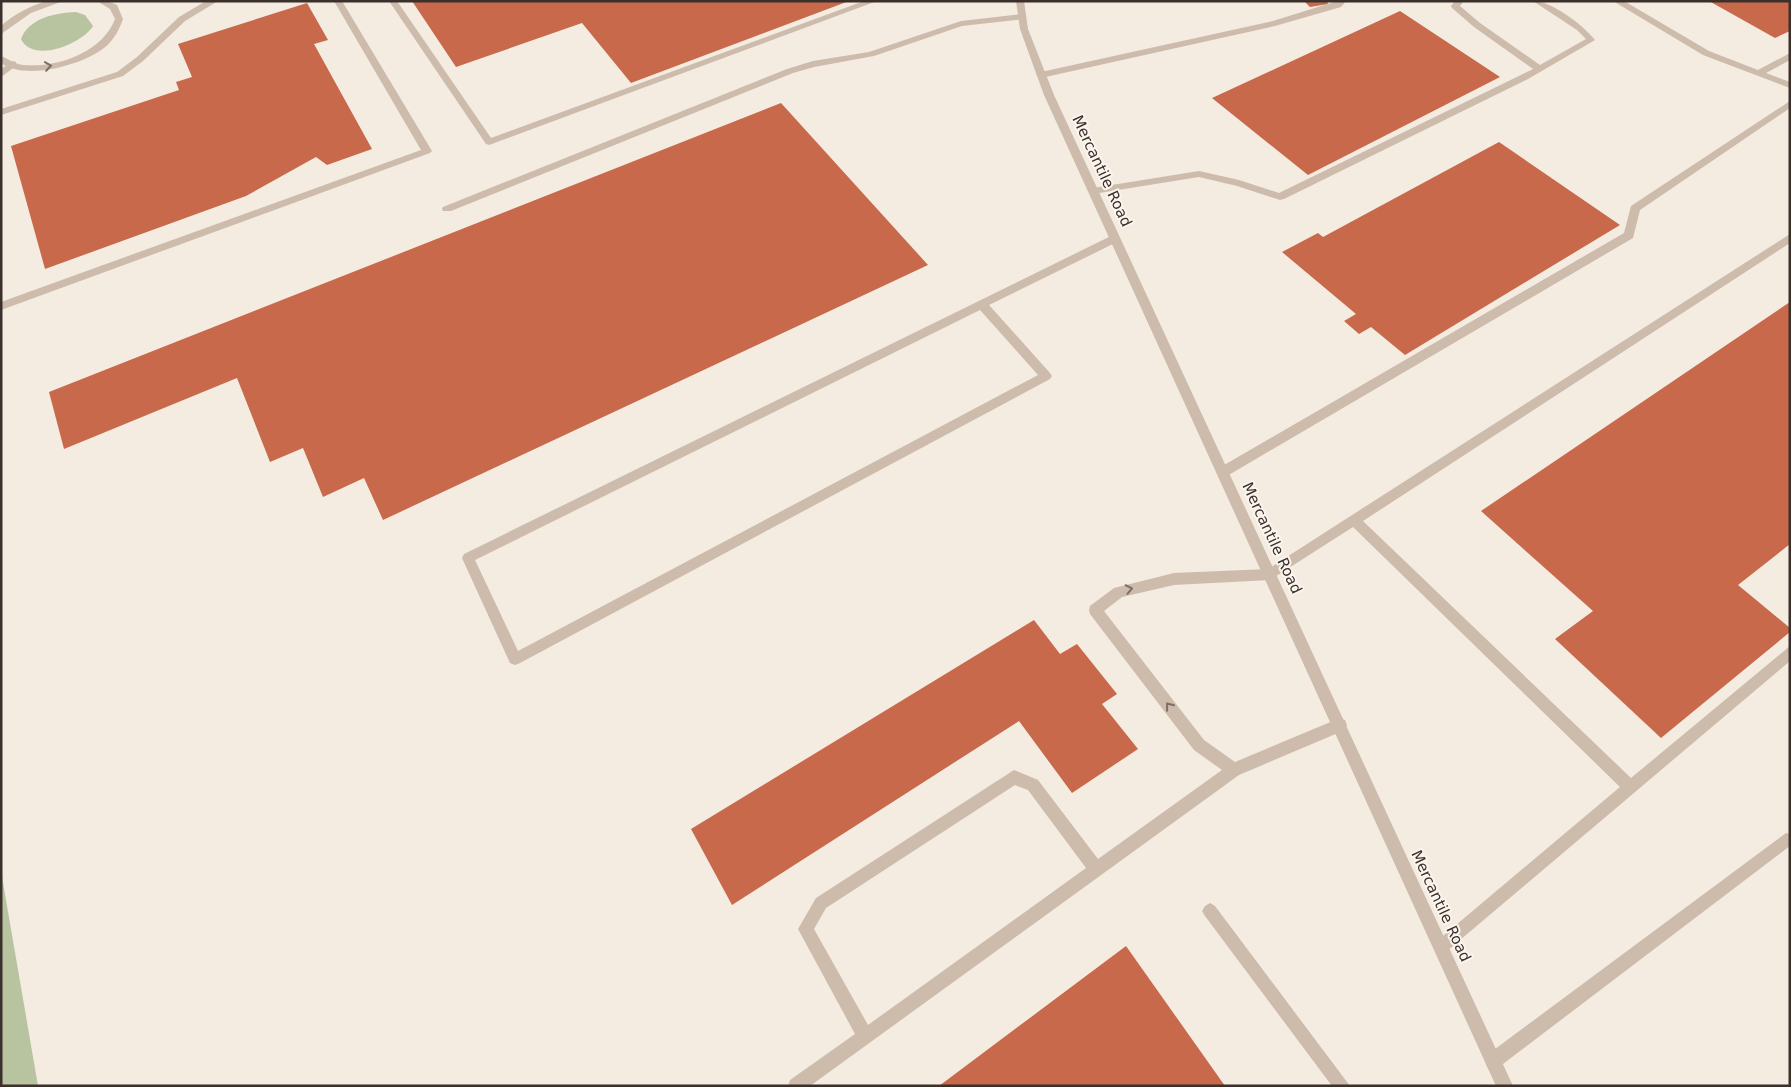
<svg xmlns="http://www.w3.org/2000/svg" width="1791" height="1087" font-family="'DejaVu Sans',sans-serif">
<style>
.green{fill:#b8c4a0}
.building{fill:#c8694b}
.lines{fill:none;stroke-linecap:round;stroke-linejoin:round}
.lane{fill:#cdbbac;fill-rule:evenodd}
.street{fill:#cdbbac;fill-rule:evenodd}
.oneway{stroke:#7d6f65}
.labels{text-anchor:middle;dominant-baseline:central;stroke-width:4;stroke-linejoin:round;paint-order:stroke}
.street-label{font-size:15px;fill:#3b302b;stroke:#fbf5ee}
</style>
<rect width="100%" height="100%" fill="#f4ebe1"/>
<!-- green -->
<path class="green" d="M76 12 85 15 93 26C82 44 33 64 21 39 29 18 55 13 76 12Z
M1 871 38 1086H1Z"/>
<!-- building -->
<path class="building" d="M412 1H849L631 83 582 23 456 67Z
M1304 1H1327L1328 4 1310 7Z
M1709 1H1790V31L1775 38Z
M307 3 328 40 314 44 372 149 327 165 316 157 246 196 45 269 11 146 179 90 176 82 192 77 178 44Z
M1400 11 1500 77 1308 175 1212 98Z
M781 103 928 265 383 520 364 478 323 497 303 448 270 462 237 378 64 449 49 392Z
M1499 142 1620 225 1405 355 1371 327 1359 334 1344 321 1356 314 1282 252 1318 233 1323 237Z
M1790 302V544L1738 585 1790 628V632L1661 738 1555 639 1593 611 1481 511Z
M1034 620 1060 654 1077 644 1117 694 1102 704 1138 749 1072 793 1019 721 732 905 691 829Z
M1126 946 1225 1086H939Z"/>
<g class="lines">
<!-- lane -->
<path class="lane" d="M206 1H218L185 21 143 61 123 76 1 115V109L117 72 137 57 179 17Z
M334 1H342L432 151 430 153 1 310V302L421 150Z
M389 1H397L491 138 864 1H877L489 145 486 144Z
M1337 1H1346L1341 7 1275 26 1041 78 1036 75 1041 72 1273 21Z
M1455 1H1464L1460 6 1480 23 1540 65 1586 39 1577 30 1533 1C1552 1 1583 25 1595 40L1528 79 1284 199 1280 200 1237 186 1199 177 1093 194 1088 191 1093 188 1199 171 1239 180 1279 193 1533 69 1474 27 1452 8 1451 6Z
M1613 1H1624L1709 51 1758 70 1790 53V60L1766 73 1790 82V88L1703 55Z
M1022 14 1025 15V19L962 26 874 56 814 67 793 73 451 211H443L442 209 443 207 787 69 813 61 869 52 961 21Z
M13 61 16 62V66L1 77V69Z
M1790 101V108L1640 210 1633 238 1227 476H1219L1217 472 1219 468 1624 233 1631 206Z
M1115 234 1120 238 1119 241 989 305 1050 373 1052 376 1050 379 520 663 515 665 510 663 462 558 464 554ZM980 310 1038 375 518 651 475 560Z
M1790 234V243L1363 521 1631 778 1790 646V661L1447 951 1442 954 1437 951 1434 946 1437 941 1620 787 1353 527 1270 580 1174 585 1122 597 1104 611 1204 740 1235 762 1340 718 1345 720 1347 725 1345 730 1239 775 810 1086H788L790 1080 855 1034 798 929 816 898 1014 770 1038 780 1098 859 1222 770 1194 750 1090 614 1089 610 1090 606 1114 588 1174 573 1268 569ZM1015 785 1028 790 1086 868 868 1025 814 929 826 908Z
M1786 833 1790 834V846L1499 1067 1493 1069 1487 1067 1485 1061 1487 1055Z
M1210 903 1215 906 1350 1086H1332L1205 916 1202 911 1205 906Z"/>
<!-- street -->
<path class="street" d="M47 1H63L31 13 1 34V26C14 14 30 6 47 1Z
M97 1H108L117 5 123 19C119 30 114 40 104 48 82 65 26 81 1 63V56C9 59 14 64 23 65 57 68 102 53 115 19L110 9Z
M1016 1H1024L1028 29 1054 95 1513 1086H1496L1044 95 1020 29Z"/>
</g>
<!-- one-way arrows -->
<defs><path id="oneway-chevron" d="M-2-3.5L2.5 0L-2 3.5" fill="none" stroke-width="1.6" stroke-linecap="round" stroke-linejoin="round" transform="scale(1.25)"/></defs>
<g class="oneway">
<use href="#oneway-chevron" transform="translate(48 66) rotate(-8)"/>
<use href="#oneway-chevron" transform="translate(1129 589) rotate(-12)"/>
<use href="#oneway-chevron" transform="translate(1169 706) rotate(-128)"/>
</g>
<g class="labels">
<!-- street labels -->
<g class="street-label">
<text transform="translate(1102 171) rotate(65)">Mercantile Road</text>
<text transform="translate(1272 538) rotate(65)">Mercantile Road</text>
<text transform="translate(1441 906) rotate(65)">Mercantile Road</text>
</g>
</g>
<!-- border -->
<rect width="1791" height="1087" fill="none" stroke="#3b302b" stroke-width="5"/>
</svg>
